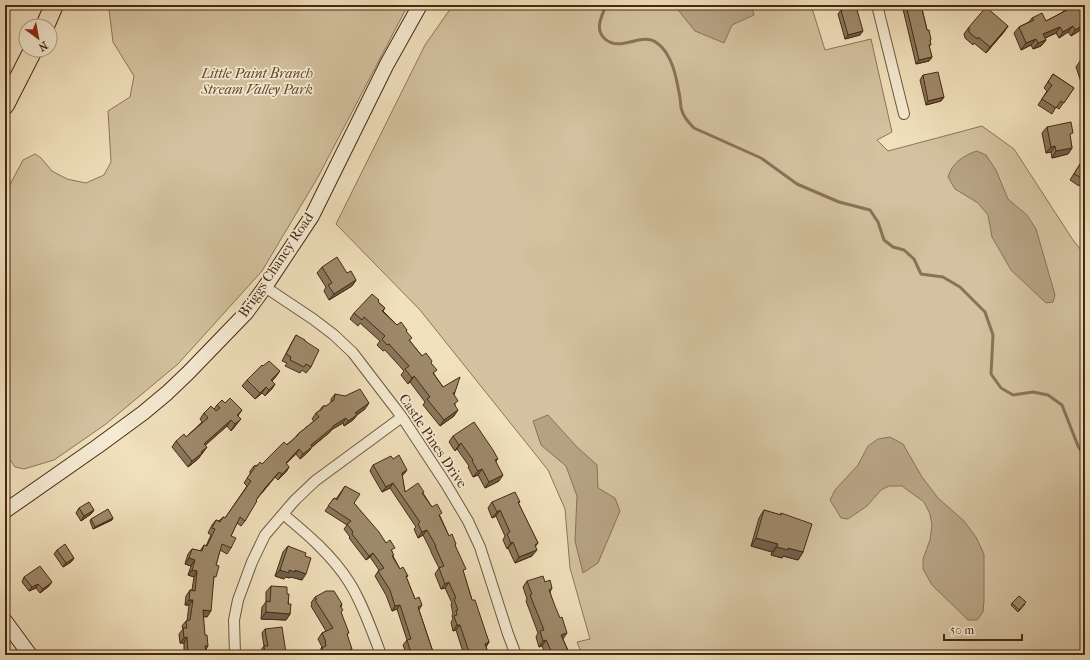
<svg xmlns="http://www.w3.org/2000/svg" width="1090" height="660" font-family="'IM FELL French Canon',serif">
<style>
.green{fill:#d3c19f;stroke:#8c7659}
.water{fill:#b6a283;stroke:#897256}
.lines{fill:none;stroke-linecap:round;stroke-linejoin:round}
.stream{stroke:#897256;stroke-width:3}
.street-casing{stroke:#70583d;stroke-width:12}
.secondary-casing{stroke:#462a13;stroke-width:16}
.highway-casing{stroke:#462a13;stroke-width:20}
.street{stroke:#f5ebd3;stroke-width:10}
.secondary{stroke:#f5ebd3;stroke-width:14}
.highway{stroke:#f0e0bc;stroke-width:18}
.wall{fill:#88765c;stroke:#462a13}
.shaded-wall{fill:#6f604b;stroke:#462a13}
.building{fill:#9e896b;stroke:#462a13}
.labels{text-anchor:middle;dominant-baseline:central;stroke-width:3.5;stroke-linejoin:round;paint-order:stroke}
.park-label{font-size:14px;font-style:italic;fill:#62482f;stroke:#f5ebd3}
.street-label{font-size:14px;fill:#462a13;stroke:#f5ebd3}
</style>
<rect width="100%" height="100%" fill="#f0e0bc"/>
<filter id="stains"><feTurbulence type="fractalNoise" baseFrequency=".005" numOctaves="4"/><feColorMatrix values="0 0 0 0 .2 0 0 0 0 .09 0 0 0 0 .02 0 0 0 .5 -.17"/></filter>
<radialGradient id="worn" r=".72"><stop offset=".6" stop-color="#630" stop-opacity="0"/><stop offset="1" stop-color="#630" stop-opacity=".3"/></radialGradient>
<!-- green -->
<path class="green" d="M110 5H408L318 177 262 271 178 364 106 424 54 460 24 469 15 467 5 452V194L23 160 35 154 41 158 52 171 67 179 86 183 104 175 111 162 108 111 130 97 134 76 113 42 109 9Z
M453 5H811L825 50 871 39 892 132 877 140 888 151 982 126 1014 149 1073 240 1085 255V655H582L577 642 590 639 570 568 565 509 548 470 420 310 336 224 425 45Z"/>
<!-- water -->
<path class="water" d="M674 5H751L754 15 732 25 724 43 695 31Z
M977 151 986 155 996 170 1008 199 1027 215 1036 229 1055 295 1053 302 1046 303 1011 270 992 237 988 215 978 203 955 189 948 177C952 163 964 155 977 151Z
M548 415 576 446 597 465 598 488 615 498 620 511 598 563 583 573 575 541 577 496 566 466 541 445 533 421Z
M890 437 903 444 922 477 938 498 964 521 976 537 984 554V601L983 612 977 620H968L932 585 923 569V559L930 540 932 525 930 514 924 502 902 486H889L881 490 867 506 848 519 841 518 830 500 835 490 858 465 868 446 878 439Z"/>
<g class="lines">
<!-- stream -->
<path class="stream" d="M606 5C602 16 594 29 605 39 621 53 642 31 657 43 673 54 677 81 680 98 681 102 680 107 682 111 684 118 689 123 694 128L761 158 797 184 839 202 870 210 878 222 884 240 893 247 904 250 914 259 921 274 943 277 960 287 985 312 993 335 991 374 1001 388 1013 395 1033 392 1048 395 1062 405 1078 446 1085 457"/>
<!-- street casing -->
<g class="street-casing">
<path id="street" d="M877 5 904 114
M265 287 313 319 334 335 353 353 402 417 446 484 468 521 480 547 508 634 516 655
M283 514C307 534 332 555 349 582 362 602 373 633 381 655
M235 655 234 620 238 600 252 562 265 535 295 500 315 481 402 417"/>
</g>
<!-- secondary casing -->
<g class="secondary-casing">
<path id="secondary" d="M5 511 98 446 143 413 167 393 188 373 246 313 265 287 312 216 387 64 420 5
M5 621 30 655"/>
</g>
<!-- highway casing -->
<g class="highway-casing">
<path id="highway" d="M45 26 54 5
M5 105 33 50"/>
</g>
<!-- street -->
<use href="#street" class="street"/>
<!-- secondary -->
<use href="#secondary" class="secondary"/>
<!-- highway -->
<use href="#highway" class="highway"/>
</g>
<!-- wall -->
<path class="wall" d="M902 5H921L930 42 929 47 932 57 929 61 916 64Z
M1067 6 1083 25 1079 31 1071 36 1068 32 1059 38 1056 33 1045 38 1046 40 1041 46 1033 49 1031 45 1021 50 1014 33 1019 27 1029 22 1032 18 1046 21 1063 12Z
M841 10 860 35 845 39 838 14Z
M1008 26 1004 32 986 53 974 43 973 45 965 38 964 34 969 27Z
M1085 54V81L1081 82 1076 67Z
M1053 74 1074 88 1059 109 1056 107 1052 114 1038 105 1047 91 1044 88Z
M923 75 944 97 941 101 926 105 920 80Z
M1047 127 1070 137 1072 148 1068 154 1052 158 1051 152 1046 153 1042 133Z
M1085 156V184L1082 182 1079 186 1070 180Z
M322 267 347 273 356 280 352 286 329 300 324 291 326 287 317 273Z
M378 302 385 308 383 311 397 325 407 330 406 332 410 341 422 356 431 363 434 374 443 387 455 392 454 395 455 405 454 416 440 426 423 405 425 402 410 382 408 384 401 375 404 371 385 350 383 351 377 345 380 341 360 323 358 326 350 319 354 313Z
M296 335 305 341 311 367 306 373 302 370 300 373 285 366 287 363 282 361 292 342Z
M275 378 272 381 275 384 271 390 265 396 262 393 255 399 242 386 247 380Z
M335 394 365 409 357 415 353 420 344 426 343 423 331 430 330 432 312 447 308 452 300 459 296 454 286 464 289 467 286 472 278 480 275 477 261 494 256 500 245 521 241 526 237 523 231 536V548L227 554 220 550 216 565 207 617 203 616 205 650 207 655H184V643H180L179 634 183 629 182 626 186 621H187L189 605H185L186 596 190 590H192L194 577 188 575 191 566 185 564 188 554 192 549 200 551 204 545 206 546 211 535 208 533 212 525 216 520 219 521 223 517 225 518 247 486 244 483 250 474V471L254 466 262 464 295 438 298 434 314 421 312 419 316 413 319 411 323 406H326L331 403V399Z
M225 403 242 410 238 416 236 425 231 431 227 426 205 445 207 447 198 459 188 467 172 447 176 441 186 437 202 422 200 419 204 413 214 409 217 405Z
M453 436 498 459 496 461 499 481 485 488 478 475 473 477 468 467 469 466 457 449 455 451 449 442Z
M393 459 407 470 402 476 405 492 423 493 432 507 440 516 449 536 456 544 455 545 472 600 489 642 486 647 489 655H464L456 630 453 631 451 622 453 619 452 616 453 614 451 604 452 603 445 588 441 589 435 574 439 568 431 552V551L423 535 418 538 414 529 416 527 390 488 382 492 370 471 373 465Z
M345 486 354 503 392 551 393 556 400 569 408 576 406 577 415 599 422 605 419 610 434 655H409V654L407 655 403 645 407 640 397 609 392 611 386 595 375 576 379 570 370 557 366 560 349 538 350 537 344 529 347 525 325 511 334 498 336 499Z
M492 502H520L518 503 538 543 535 547 532 556 515 563 508 548 507 549 503 540 505 536 496 516 492 518 488 508Z
M79 508 94 510 91 514 81 521 76 513Z
M764 510 780 515 781 513 803 552 798 560 783 556 782 558 771 555 772 552 751 546 759 518Z
M91 519 112 520 93 529 90 521Z
M288 546 305 556 302 580 291 577 290 578 286 577 284 579 275 576 283 552Z
M57 550 74 558 71 562 63 567 54 554Z
M24 577 49 586 40 593 36 588 29 591 22 582Z
M527 581 545 582 552 588 550 592 563 639 570 655H546L542 646 539 647 536 637 538 633 526 601 527 599 523 587Z
M271 586 287 594 290 614 286 620 261 619 262 607 266 602V592Z
M315 597 342 604 341 607V613L347 635 348 655H318V654L321 650V648L322 647 318 639 322 633 326 631 311 606 312 604 311 603Z
M1012 603 1025 604 1018 612 1011 605Z
M265 629 286 653 284 655H262L261 650 264 646 262 633Z"/>
<!-- shaded-wall -->
<path class="shaded-wall" d="M963 5H979L978 6 961 8Z
M1085 18V19L1082 23 1081 20Z
M1083 25 1079 31 1071 36 1075 30Z
M1008 26 1004 32 986 53 990 47Z
M1073 26 1068 32 1059 38 1063 32Z
M1060 27 1056 33 1039 41 1043 34Z
M863 31 860 35 845 39 848 35Z
M1036 39 1031 45 1021 50 1026 43Z
M1046 40 1041 46 1033 49 1038 43Z
M932 57 929 61 916 64 919 60Z
M1085 76V81L1081 82Z
M944 97 941 101 926 105 928 101Z
M1055 146 1051 152 1046 153 1051 147Z
M1072 148 1068 154 1052 158 1056 151Z
M356 280 352 286 329 300 334 294Z
M280 371 275 378 266 386 271 380Z
M414 376 410 382 408 384 412 378Z
M275 384 271 390 265 396 269 390Z
M266 387 262 393 255 399 260 393Z
M369 403 365 409 352 418 355 413Z
M458 410 454 416 440 426 444 420Z
M357 415 353 420 344 426 348 421Z
M346 418 343 423 331 430 330 432 307 451 311 445 333 426Z
M241 419 231 431 235 424Z
M231 420 227 426 200 450 204 444Z
M461 443 457 449 455 451 459 445Z
M207 447 198 459 188 467 192 461 201 452Z
M312 447 308 452 300 459 303 454Z
M299 449 296 454 282 468 286 463Z
M289 467 286 472 278 480 282 474Z
M482 469 478 475 473 477 478 471Z
M407 470 403 475 398 478 402 473Z
M279 472 275 477 261 494 265 488Z
M503 475 499 481 485 488 489 482Z
M393 483 390 488 382 492 386 487Z
M94 510 91 514 81 521 84 516Z
M500 510 496 516 492 518 497 512Z
M113 518 112 520 93 529 95 527Z
M427 530 423 535 418 538 422 532Z
M756 538 778 544 772 552 751 546Z
M513 542 508 548 507 549 511 543Z
M777 547 788 548 803 552 798 560 783 556 782 558 771 555Z
M537 550 532 556 515 563 519 557Z
M373 553 370 557 366 560 369 556Z
M74 558 71 562 63 567 66 563Z
M189 558 195 560 191 566 185 564Z
M192 570 197 571 194 577 188 575Z
M280 570H295L306 574 302 580 291 577 290 578 286 577 284 579 275 576Z
M52 582 49 586 40 593 43 589Z
M449 582 445 588 441 589 445 584Z
M38 584 36 588 29 591 32 587Z
M189 600H193L189 605H185Z
M400 605 397 609 392 611 395 606Z
M203 610 211 611 207 617 199 616Z
M266 612 290 614 286 620 261 619Z
M457 625H460L456 630 453 631Z
M567 633 563 639 561 635Z
M187 637 184 643H180L184 638Z
M546 640 542 646 539 647 543 641Z
M489 642 485 648V644Z
M205 646H208L205 651Z
M352 649 348 655H338Z
M410 650H412L409 654 407 655Z"/>
<!-- building -->
<path class="building" d="M906 5H921L927 30H929L931 40H930L931 45H929L932 57 919 60Z
M1068 5H1079L1085 15V18L1081 20 1083 25 1075 30 1073 26 1063 32 1060 27 1043 34 1046 40 1038 43 1036 39 1026 43 1019 27 1034 20 1032 18 1042 13 1046 21 1069 9 1067 6Z
M856 6 863 31 848 35 841 10Z
M986 7 1008 26 990 47 978 37 977 39 969 32V27Z
M1085 59V76L1080 60Z
M938 72 944 97 928 101 923 75Z
M1053 74 1074 88 1064 103 1061 101 1056 108 1042 99 1052 85 1048 82Z
M1071 122 1073 133 1070 134 1072 148 1056 151 1055 146 1051 147 1047 127Z
M1085 156V177L1084 179 1074 174Z
M337 257 347 273 351 271 356 280 334 294 328 285 332 283 322 267Z
M372 294 379 300 378 302 385 308 382 311 397 325 401 322 407 330 406 331 412 338 409 340 422 356 426 353 432 361 431 363 437 370 433 373 443 387 460 377 455 392 453 393 458 401 454 404 458 410 444 420 427 399 430 397 414 376 412 378 405 369 409 366 389 344 387 345 382 339 385 336 364 317 362 320 354 313Z
M296 335 305 340V341L319 350 311 367 306 364 304 367 290 360 291 357 286 354Z
M269 361 280 371 271 380 275 384 269 390 266 387 260 393 247 380 262 365 263 366Z
M360 389 369 403 355 413 357 415 348 421 346 418 333 426V427L311 445 312 447 303 454 299 449 286 463 289 467 282 474 279 472 265 488 256 500 257 501 245 521 240 517 231 536 236 538 231 548 222 544 216 565 219 566 216 577 214 576 211 611 203 610 205 635H207L208 646H205L207 655H188L187 637 184 638 183 628H187L186 621 190 620 193 600H189L190 590 195 591 197 571 192 570 195 560 189 558 192 549 202 551 204 545 207 546 215 529 212 528 216 520 220 522 223 517 225 518 251 481 247 478 254 469V466H257L260 462 262 464 284 442 287 445 298 435V434L319 417 316 413 322 409 323 406H326L334 400 335 394 345 396Z
M230 398 242 410 237 415 241 419 235 424 231 420 204 444 207 447 201 452 202 453 192 461 176 441 184 434 186 437 208 418 204 413 211 406 216 411 220 408 217 405 222 400 225 403Z
M474 422 493 450 498 459 495 460 503 475 489 482 482 469 478 471 472 461 473 460 461 443 459 445 453 436Z
M399 455 407 470 402 473 405 492 418 483 424 492 422 493 432 507 437 504 442 513 439 515 449 536 452 534 456 544 455 545 466 569 463 570 472 600H475L489 642 485 644 489 655H470L460 625H457L454 616 457 615 456 610H458L454 599 456 598 449 582 445 584 439 568 444 566 435 546H436L427 530 422 532 418 524 420 522 393 483 386 487 373 465 391 456 393 459Z
M345 486 360 494 354 503 379 532 386 543 390 540 395 548 391 550 394 555 392 556 400 569 403 567 408 576H406L415 599 419 597 422 605 418 607 434 655H414L412 650H410L407 640 411 639 400 605 395 606 390 590 378 571 384 568 373 553 369 556 352 534 353 532 347 524 351 521 328 506 334 498 337 500Z
M515 492 520 502H518L538 543 535 545 537 550 519 557 513 542 511 543 507 534 510 532 500 510 497 512 492 502Z
M89 502 94 510 84 516 79 508Z
M108 509 113 518 95 527 91 519Z
M764 510 781 515V513L812 524 803 552 788 548V550L777 547 778 544 756 538Z
M65 544 74 558 66 563 57 550Z
M288 546 306 553 305 556 311 558 306 574 295 570V572L289 570V573L280 570Z
M40 566 52 582 43 589 38 584 32 587 24 577Z
M543 576 545 582 550 580 552 588 549 590 555 606 560 618 562 617 567 633 561 635 570 655H553L546 640 543 641 540 631 544 630 530 595 532 594 527 581Z
M271 586 287 587V594H289L288 604H291L290 614 266 612V601L270 602Z
M326 591H334L342 604 340 606 343 610 341 612 349 633 347 634 352 649 338 655H337L336 654 333 655H321L323 650 322 648 326 646 325 642H326L322 633 333 628 315 600 317 599 315 597Z
M1019 596 1026 602 1019 610 1012 603Z
M282 627 286 653 276 655H265L264 646H268L265 629Z"/>
<g class="labels">
<!-- park labels -->
<g class="park-label">
<text x="257" y="73">Little Paint Branch<tspan x="257" dy="16">Stream Valley Park</tspan></text>
</g>
<!-- street labels -->
<g class="street-label">
<text transform="translate(276 265) rotate(-56)">Briggs Chaney Road</text>
<text transform="translate(433 441) rotate(56)">Castle Pines Drive</text>
</g>
</g>
<!-- margin -->
<rect width="1090" height="660" fill="none" stroke="#f0e0bc" stroke-width="20"/>
<rect x="6" y="6" width="1078" height="648" fill="none" stroke="#462a13" stroke-width="2"/>
<rect x="10" y="10" width="1070" height="640" fill="none" stroke="#462a13"/>
<!-- north arrow -->
<g transform="translate(38 38) rotate(148)"><circle r="19" fill="#f5ebd3" stroke="#af9e86"/>
<path d="M0-3L7 15L0 10L-7 15Z" fill="#8f2418"/>
<text y="-6" font-size="11" font-weight="bold" text-anchor="middle" fill="#462a13">N</text>
</g>
<!-- scale -->
<path d="M944 634v6h78v-6" fill="none" stroke="#462a13" stroke-width="2"/>
<text x="950" y="634" font-size="12" fill="#462a13" stroke="#f5ebd3" stroke-width="3" paint-order="stroke">50 m</text>
<rect width="100%" height="100%" filter="url(#stains)"/>
<rect width="100%" height="100%" fill="url(#worn)"/>
</svg>
